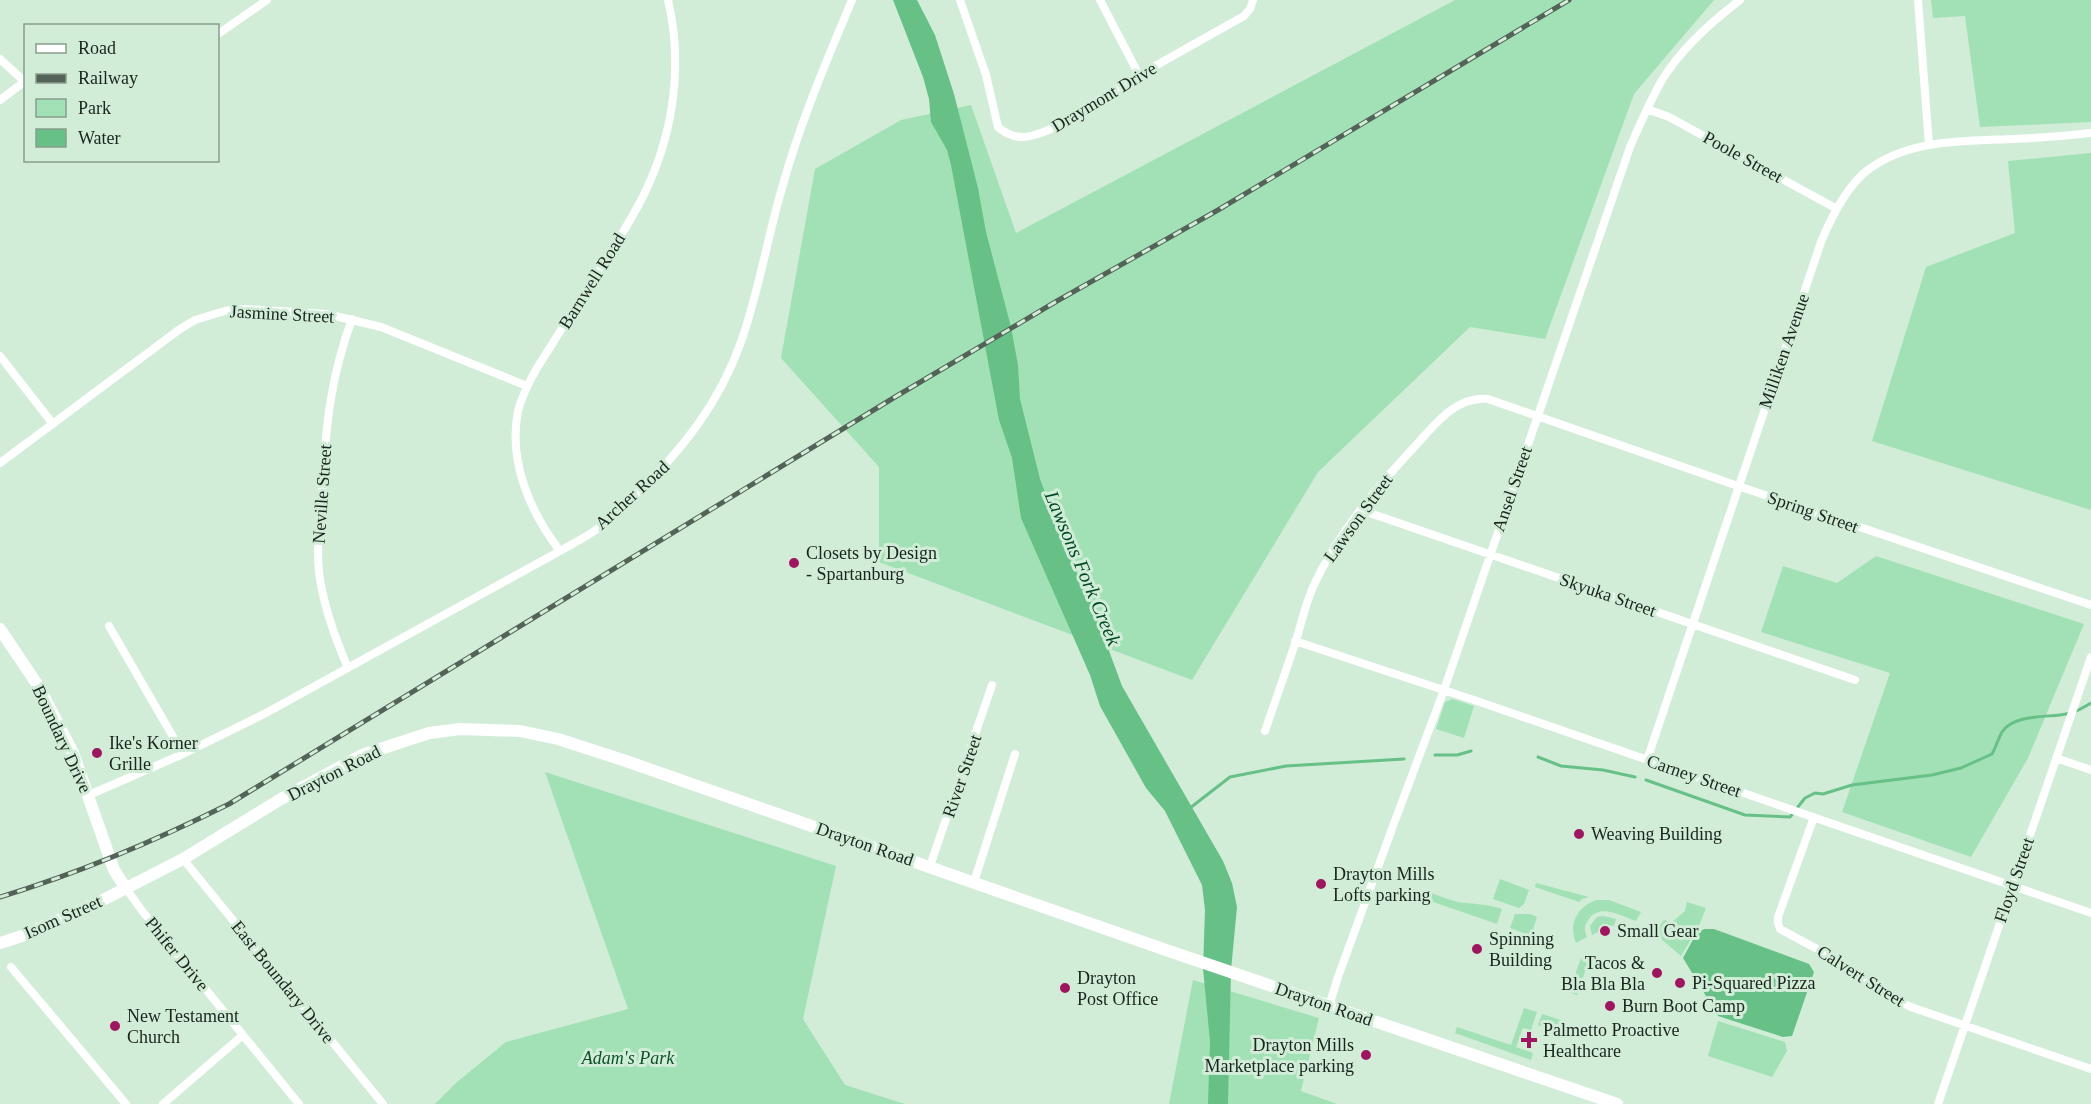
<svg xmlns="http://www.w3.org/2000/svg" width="2091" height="1104" font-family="Georgia,serif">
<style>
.green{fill:#a2e1b5}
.water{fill:#67c187}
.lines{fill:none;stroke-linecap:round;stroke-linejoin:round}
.stream{stroke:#67c187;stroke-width:3}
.street{stroke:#fff;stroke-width:8}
.secondary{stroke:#fff;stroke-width:12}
.rail-casing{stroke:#536357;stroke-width:5}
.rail{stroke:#d1edd8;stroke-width:3;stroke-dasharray:9;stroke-linecap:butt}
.poi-dot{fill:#a01560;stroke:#d1edd8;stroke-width:2}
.labels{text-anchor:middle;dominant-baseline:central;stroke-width:6;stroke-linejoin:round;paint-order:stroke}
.street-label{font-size:18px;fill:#1a251d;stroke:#d1edd8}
.poi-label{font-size:18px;fill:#1a251d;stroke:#d1edd8;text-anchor:start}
.park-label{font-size:18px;font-style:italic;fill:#0a512b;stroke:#d1edd8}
.water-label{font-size:20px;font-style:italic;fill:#004924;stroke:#d1edd8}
</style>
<rect width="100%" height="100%" fill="#d1edd8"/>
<!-- green -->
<path class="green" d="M1455 0H1714L1634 94 1545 339 1470 327 1318 472 1192 680 879 562V467L781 358 815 169 901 120 971 105 1016 233Z
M1931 0H2091V122L1980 127 1965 16 1933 18Z
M2091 153V510L1872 441 1926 267 2015 233 2008 161Z
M1876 556 2084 624 2028 758 1971 857 1842 812 1890 673 1761 632 1783 566 1837 583Z
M1453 699 1474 706 1464 738 1436 729 1445 702Z
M545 772 836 866 803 1019 845 1085 905 1104H435L457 1082 506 1042 628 1009Z
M1500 879 1529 890 1524 904 1519 908 1493 899Z
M1536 883 1589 897 1582 899 1579 902 1535 887Z
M1415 890C1431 890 1443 899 1458 902 1473 904 1487 904 1502 909L1497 924 1410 894Z
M1596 900H1609L1641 912 1636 921C1621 916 1600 903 1589 919 1584 925 1584 930 1587 937L1576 943C1568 924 1577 907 1596 900Z
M1687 902 1706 908 1699 926 1681 956 1654 933 1664 920 1672 922 1685 911Z
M1515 914H1530L1537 917 1531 936 1510 928Z
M1604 916 1616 919 1614 926 1603 924 1598 932 1592 935 1590 926 1597 917Z
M1581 958 1589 960 1577 995 1569 992Z
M1193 980 1319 1018 1301 1091 1337 1104H1169Z
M1524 1008 1537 1012 1531 1030 1523 1028 1516 1047 1533 1053 1531 1060 1455 1033 1457 1027 1511 1045Z
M1542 1014 1564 1021 1561 1028 1546 1032 1545 1027 1538 1025Z
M1718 1021 1785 1042 1787 1051 1772 1077 1708 1056Z"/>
<!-- water -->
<path class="water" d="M893 0H917L935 35 954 94 978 188 986 232 1011 327 1018 365 1020 399 1040 479 1072 564 1090 599 1122 686 1223 861 1232 883 1237 907 1231 970 1228 1104H1208L1210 1041 1203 969 1205 910 1202 885 1165 811 1146 788 1100 706 1090 675 1021 518 1012 458 999 420 951 165 947 150 931 122 929 99 923 77Z
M1704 929H1714L1809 964 1814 972 1792 1036 1783 1037 1718 1016 1683 958 1696 934Z"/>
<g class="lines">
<!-- stream -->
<path class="stream" d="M1435 755H1457L1471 751
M1538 757 1561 766 1603 770 1635 777
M1646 780 1745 815 1790 817 1805 798 1815 793 1823 794 1852 785 1932 775 1961 768 1992 754C1996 747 1998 739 2002 732 2013 715 2043 717 2060 715 2072 714 2081 709 2091 703
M1190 808 1230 777 1286 766 1404 759"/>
<!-- street -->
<path class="street" d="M960 0 986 75 998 127C1018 145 1038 135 1060 125L1139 75 1244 16 1250 9 1253 0
M1100 0 1139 75
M1918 0 1929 145
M218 34 267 0
M0 59 26 83
M0 100 24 82
M1647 109 1669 117 1837 209
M0 356 53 424
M0 463 180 329 195 320 228 310 245 309 327 314 381 327 527 386
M1361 510 1855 680
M560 551C530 512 508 461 518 411 522 395 529 382 537 368 557 337 576 305 596 275 614 246 633 219 647 188 674 130 683 63 668 0
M109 626 183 754
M1295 641 1477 701 2091 913
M348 668C335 638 323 605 319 572 316 545 320 517 322 489 326 426 330 379 352 319
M1265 731C1275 702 1285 673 1295 644 1301 625 1305 605 1313 587 1338 532 1377 487 1418 443 1437 422 1457 396 1488 399L1738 486 2091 605
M2056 758 2091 770
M1647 760 1821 242C1831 218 1844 191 1864 173 1905 139 1964 141 2013 139 2039 138 2065 136 2091 133
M89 795 183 754 266 713 560 551C572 544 584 538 596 530 610 521 621 508 633 497 681 452 719 404 741 342 759 291 767 239 782 188 800 123 826 62 852 0
M1814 817 1778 917V923L1780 929 1819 950 1883 993 1911 1007 2091 1069
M183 859 383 1104
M930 866 992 685
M974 882 1015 754
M125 887 143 912 299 1104
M11 967 126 1104
M1329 1006 1338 977 1393 826 1444 690 1630 147C1640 124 1650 101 1662 80 1681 49 1711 22 1740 0
M163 1104 243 1035
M1938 1104 2091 657"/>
<!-- secondary -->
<path class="secondary" d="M0 629 39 687 73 753 114 870 125 887
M0 943 22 936 97 903 183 859 281 799 362 755 429 733 460 729 520 731 558 739 626 761 1166 950 1617 1104"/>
<!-- rail casing -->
<g class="rail-casing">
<path id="rail" d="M0 897C79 873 155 841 229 804L895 397 1057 301 1218 210 1569 0"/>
</g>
<!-- rail -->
<use href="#rail" class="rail"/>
</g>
<!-- markers -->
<g class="poi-dot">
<circle cx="794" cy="563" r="6"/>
<circle cx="97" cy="753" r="6"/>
<circle cx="1579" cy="834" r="6"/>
<circle cx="1321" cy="884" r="6"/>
<circle cx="1605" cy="931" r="6"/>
<circle cx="1477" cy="949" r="6"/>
<circle cx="1657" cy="973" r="6"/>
<circle cx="1680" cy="983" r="6"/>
<circle cx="1065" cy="988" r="6"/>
<circle cx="1610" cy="1006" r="6"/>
<circle cx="115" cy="1026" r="6"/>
<path d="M1526 1031h6v6h6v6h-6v6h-6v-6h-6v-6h6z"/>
<circle cx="1366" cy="1055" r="6"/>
</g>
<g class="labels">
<!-- street labels -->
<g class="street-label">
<text transform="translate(1104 97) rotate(-31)">Draymont Drive</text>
<text transform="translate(1743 157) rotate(29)">Poole Street</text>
<text transform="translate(592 281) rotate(-58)">Barnwell Road</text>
<text transform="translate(282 314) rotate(3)">Jasmine Street</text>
<text transform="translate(1784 351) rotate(-71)">Milliken Avenue</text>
<text transform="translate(1512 489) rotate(-71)">Ansel Street</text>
<text transform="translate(322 494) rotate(-86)">Neville Street</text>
<text transform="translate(632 495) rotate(-42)">Archer Road</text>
<text transform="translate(1813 512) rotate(19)">Spring Street</text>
<text transform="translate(1358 518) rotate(-54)">Lawson Street</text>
<text transform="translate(1608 595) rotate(19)">Skyuka Street</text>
<text transform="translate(62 739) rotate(65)">Boundary Drive</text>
<text transform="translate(334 773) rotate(-27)">Drayton Road</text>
<text transform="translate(962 776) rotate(-71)">River Street</text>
<text transform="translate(1694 776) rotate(19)">Carney Street</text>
<text transform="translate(865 844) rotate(19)">Drayton Road</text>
<text transform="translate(2014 880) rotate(-71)">Floyd Street</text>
<text transform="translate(63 917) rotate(-24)">Isom Street</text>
<text transform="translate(177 954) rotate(51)">Phifer Drive</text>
<text transform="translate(1861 976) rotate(32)">Calvert Street</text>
<text transform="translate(283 982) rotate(51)">East Boundary Drive</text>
<text transform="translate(1324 1004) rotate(19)">Drayton Road</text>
</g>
<!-- poi labels -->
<g class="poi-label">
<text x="806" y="553">Closets by Design<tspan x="806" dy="21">- Spartanburg</tspan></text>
<text x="109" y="743">Ike's Korner<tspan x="109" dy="21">Grille</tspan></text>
<text x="1591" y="834">Weaving Building</text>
<text x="1333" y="874">Drayton Mills<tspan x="1333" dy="21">Lofts parking</tspan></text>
<text x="1617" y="931">Small Gear</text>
<text x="1489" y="939">Spinning<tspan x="1489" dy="21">Building</tspan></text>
<text x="1645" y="963" text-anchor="end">Tacos &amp;<tspan x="1645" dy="21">Bla Bla Bla</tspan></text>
<text x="1077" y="978">Drayton<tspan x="1077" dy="21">Post Office</tspan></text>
<text x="1692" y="983">Pi-Squared Pizza</text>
<text x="1622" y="1006">Burn Boot Camp</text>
<text x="127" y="1016">New Testament<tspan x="127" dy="21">Church</tspan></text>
<text x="1543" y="1030">Palmetto Proactive<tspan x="1543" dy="21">Healthcare</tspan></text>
<text x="1354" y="1045" text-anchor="end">Drayton Mills<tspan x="1354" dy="21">Marketplace parking</tspan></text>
</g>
<!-- park labels -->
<g class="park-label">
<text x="628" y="1058">Adam's Park</text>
</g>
<!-- water labels -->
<g class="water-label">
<text transform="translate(1083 568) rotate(67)">Lawsons Fork Creek</text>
</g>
</g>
<!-- legend -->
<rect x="24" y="24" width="195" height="138" fill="#d1edd8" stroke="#889d8d" stroke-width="1.5"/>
<rect x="36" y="44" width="30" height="9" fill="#ffffff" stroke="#889d8d" stroke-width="1.5"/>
<text x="78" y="54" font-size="18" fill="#1a251d">Road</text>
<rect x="36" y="74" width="30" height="9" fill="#536357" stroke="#889d8d" stroke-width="1.5"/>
<text x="78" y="84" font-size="18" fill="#1a251d">Railway</text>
<rect x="36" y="99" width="30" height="18" fill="#a2e1b5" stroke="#889d8d" stroke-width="1.5"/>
<text x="78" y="114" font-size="18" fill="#1a251d">Park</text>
<rect x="36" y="129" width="30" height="18" fill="#67c187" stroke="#889d8d" stroke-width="1.5"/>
<text x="78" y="144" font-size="18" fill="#1a251d">Water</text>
</svg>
